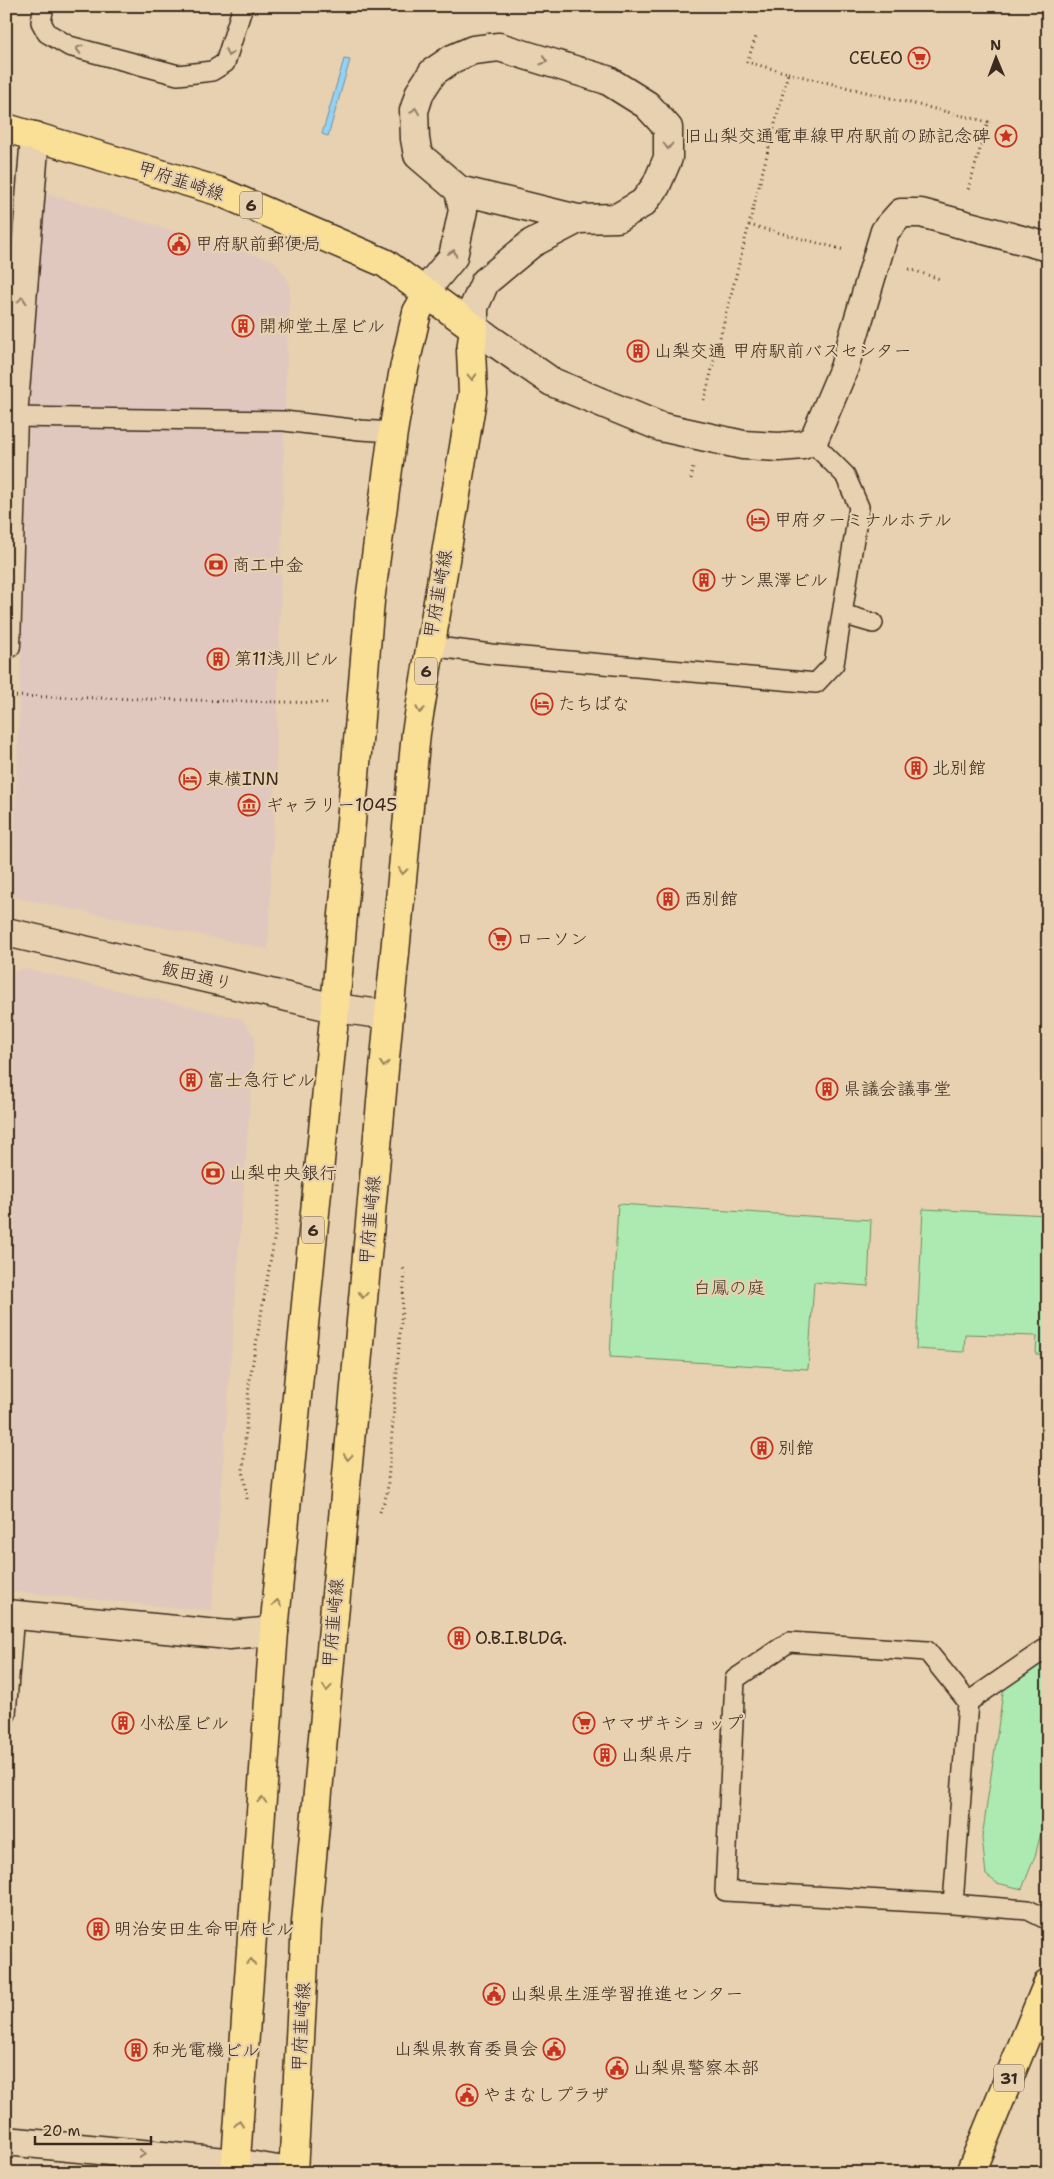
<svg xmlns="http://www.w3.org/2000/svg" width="1054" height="2179" font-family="'Shantell Sans','Klee One',sans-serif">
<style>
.built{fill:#e1c8be}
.green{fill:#aceab1;stroke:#748a68}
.water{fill:#93d2f4;stroke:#708f9e}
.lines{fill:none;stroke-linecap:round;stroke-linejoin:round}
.service-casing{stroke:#3b2a1e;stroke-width:22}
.minor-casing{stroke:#3b2a1e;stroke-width:31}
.tertiary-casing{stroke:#3b2a1e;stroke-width:31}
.secondary-casing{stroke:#3b2a1e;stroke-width:31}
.primary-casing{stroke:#3b2a1e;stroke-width:31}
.path{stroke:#3b2a1e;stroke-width:3;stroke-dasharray:1 4;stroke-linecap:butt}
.service{stroke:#e7d1b0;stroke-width:19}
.minor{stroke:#e7d1b0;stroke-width:28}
.tertiary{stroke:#e7d1b0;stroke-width:28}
.secondary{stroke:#e7d1b0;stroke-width:28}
.primary{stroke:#fadf96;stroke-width:28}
.oneway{stroke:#917e67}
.oneway2{stroke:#9a845a}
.labels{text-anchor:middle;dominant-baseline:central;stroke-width:4.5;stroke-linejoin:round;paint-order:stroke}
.shield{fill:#e7d1b0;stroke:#6f5c4a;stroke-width:1}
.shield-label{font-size:16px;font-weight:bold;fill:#3b2a1e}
.poi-label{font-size:18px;fill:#3b2a1e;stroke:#e7d1b0;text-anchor:start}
.street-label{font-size:18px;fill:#3b2a1e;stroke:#e7d1b0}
.park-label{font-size:18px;fill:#463d2d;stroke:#e7d1b0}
</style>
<rect width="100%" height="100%" fill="#e7d1b0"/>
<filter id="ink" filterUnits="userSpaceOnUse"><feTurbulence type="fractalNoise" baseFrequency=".02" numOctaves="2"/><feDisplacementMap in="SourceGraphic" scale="10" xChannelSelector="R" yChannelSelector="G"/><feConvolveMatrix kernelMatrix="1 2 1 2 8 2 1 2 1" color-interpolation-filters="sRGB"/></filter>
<g filter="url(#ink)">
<!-- built -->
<path class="built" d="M42 192 275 261 290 284 285 407 276 777 268 949 12 897 30 404Z
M22 968 242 1019 255 1037 212 1611 6 1591V1032L9 976Z"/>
<!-- green -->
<path class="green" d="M618 1204 871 1220 868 1286 814 1282 808 1369 610 1357Z
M923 1209 1048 1215V1355L1036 1354 1037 1336 965 1334 964 1352 916 1349Z
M1048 1653V1806L1035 1856 1022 1889 997 1883 986 1875 982 1838 1004 1686Z"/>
<!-- water -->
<path class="water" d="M344 59 350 60 328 136 322 134Z"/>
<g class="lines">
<!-- service casing -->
<g class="service-casing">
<path id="service" d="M44 6 41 22 47 33 69 46 178 75 212 71 225 63 243 6
M13 417 284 421 360 430 393 432
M842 614 873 623
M430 646 491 654 816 683 834 664 859 507 845 475 820 450 814 439
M968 1702 1048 1647
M6 1714 14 1614
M953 1904 968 1702 927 1651 789 1642 735 1679 725 1891 953 1904 1028 1910 1048 1920"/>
</g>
<!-- minor casing -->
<g class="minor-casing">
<path id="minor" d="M958 223 1048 247
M6 645 13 417 35 136
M6 1614 229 1635 274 1631
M6 2141 236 2163"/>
</g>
<!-- tertiary casing -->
<g class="tertiary-casing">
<path id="tertiary" d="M459 190 578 219
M428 293 434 280 453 257 463 210 459 190 418 155 415 139 414 111 420 92 433 72 452 59 473 50 499 47 607 80 647 105 668 128V158L656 186 643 203 617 218 578 219 532 243 485 282 474 307V328L552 382 661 427 743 445 779 447 803 445 814 439 844 368 885 231 901 213H921L958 223
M236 2163 295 2173"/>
</g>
<!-- secondary casing -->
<g class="secondary-casing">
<path id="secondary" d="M6 932 335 1008 389 1015"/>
</g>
<!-- primary casing -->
<g class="primary-casing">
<path id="primary" d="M6 128 218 191 385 263 474 328 471 351 473 393 416 733 389 1015 306 1923 293 2173
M235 2173 274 1631 335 1008 370 601 393 432 404 369 417 312 428 293
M970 2173 1048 1983"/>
</g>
<!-- path -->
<path class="path" d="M788 73 988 122 968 190
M749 225 845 250
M909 269 940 279
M704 400 788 73 747 62 756 37
M691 479 693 468
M6 696 328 703
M247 1499 243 1470 249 1385 275 1234 281 1176
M380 1512 387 1494 405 1272 402 1266"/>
<!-- service -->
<use href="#service" class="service"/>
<!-- minor -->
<use href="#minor" class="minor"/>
<!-- tertiary -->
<use href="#tertiary" class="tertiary"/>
<!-- secondary -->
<use href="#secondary" class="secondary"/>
<!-- primary -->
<use href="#primary" class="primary"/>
</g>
<!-- one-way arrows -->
<defs><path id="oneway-chevron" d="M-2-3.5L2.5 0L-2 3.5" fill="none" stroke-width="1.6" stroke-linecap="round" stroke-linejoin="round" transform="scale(1.25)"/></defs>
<g class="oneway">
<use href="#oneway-chevron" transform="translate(79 49) rotate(-165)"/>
<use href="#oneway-chevron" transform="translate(229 53) rotate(107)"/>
<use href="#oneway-chevron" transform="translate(544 61) rotate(17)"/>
<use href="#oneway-chevron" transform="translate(415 111) rotate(-82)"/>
<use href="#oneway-chevron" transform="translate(668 146) rotate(90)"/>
<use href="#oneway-chevron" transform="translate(453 253) rotate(-71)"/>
<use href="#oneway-chevron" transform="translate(22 300) rotate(-85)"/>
<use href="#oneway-chevron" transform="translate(142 2154) rotate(5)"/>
</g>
<g class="oneway2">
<use href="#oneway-chevron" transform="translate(472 377) rotate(88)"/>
<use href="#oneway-chevron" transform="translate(420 710) rotate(99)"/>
<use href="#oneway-chevron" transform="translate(403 871) rotate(96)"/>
<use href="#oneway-chevron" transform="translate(384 1064) rotate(95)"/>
<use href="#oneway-chevron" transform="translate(363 1295) rotate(95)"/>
<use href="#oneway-chevron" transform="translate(348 1457) rotate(95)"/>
<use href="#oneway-chevron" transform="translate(277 1603) rotate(-84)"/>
<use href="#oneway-chevron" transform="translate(327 1688) rotate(95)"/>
<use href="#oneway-chevron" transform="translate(262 1800) rotate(-86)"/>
<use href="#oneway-chevron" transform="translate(251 1962) rotate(-86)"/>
<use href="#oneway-chevron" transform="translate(239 2124) rotate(-86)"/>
</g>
</g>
<!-- icons -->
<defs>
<g id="supermarket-ring" transform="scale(1.125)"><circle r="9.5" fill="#e7d1b0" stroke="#c8321e" stroke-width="1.5"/><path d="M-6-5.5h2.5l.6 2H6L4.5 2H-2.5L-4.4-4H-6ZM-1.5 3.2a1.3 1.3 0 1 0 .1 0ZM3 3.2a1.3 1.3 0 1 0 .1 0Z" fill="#c8321e"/></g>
<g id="sight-ring" transform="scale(1.125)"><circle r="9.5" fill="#e7d1b0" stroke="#c8321e" stroke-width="1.5"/><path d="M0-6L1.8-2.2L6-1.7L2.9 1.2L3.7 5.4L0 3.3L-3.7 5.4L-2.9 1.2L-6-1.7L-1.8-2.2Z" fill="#c8321e"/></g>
<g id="civic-ring" transform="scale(1.125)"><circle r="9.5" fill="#e7d1b0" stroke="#c8321e" stroke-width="1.5"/><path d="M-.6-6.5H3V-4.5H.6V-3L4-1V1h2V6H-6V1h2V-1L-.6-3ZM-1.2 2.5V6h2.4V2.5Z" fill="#c8321e"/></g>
<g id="building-ring" transform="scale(1.125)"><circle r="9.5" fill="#e7d1b0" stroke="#c8321e" stroke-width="1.5"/><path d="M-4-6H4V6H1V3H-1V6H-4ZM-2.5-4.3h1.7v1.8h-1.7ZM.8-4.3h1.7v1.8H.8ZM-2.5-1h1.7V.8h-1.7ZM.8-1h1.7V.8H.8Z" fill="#c8321e"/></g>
<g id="hotel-ring" transform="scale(1.125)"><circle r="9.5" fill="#e7d1b0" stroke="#c8321e" stroke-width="1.5"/><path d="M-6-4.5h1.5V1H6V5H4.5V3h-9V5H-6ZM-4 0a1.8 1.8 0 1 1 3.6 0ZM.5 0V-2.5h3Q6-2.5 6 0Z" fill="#c8321e"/></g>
<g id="bank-ring" transform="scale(1.125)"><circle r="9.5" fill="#e7d1b0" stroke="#c8321e" stroke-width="1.5"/><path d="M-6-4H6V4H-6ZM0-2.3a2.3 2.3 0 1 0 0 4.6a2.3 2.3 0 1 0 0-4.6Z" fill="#c8321e"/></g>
<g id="museum-ring" transform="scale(1.125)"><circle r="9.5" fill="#e7d1b0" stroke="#c8321e" stroke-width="1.5"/><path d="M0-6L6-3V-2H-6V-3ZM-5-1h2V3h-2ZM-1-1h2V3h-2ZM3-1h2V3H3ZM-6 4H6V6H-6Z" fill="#c8321e"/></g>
</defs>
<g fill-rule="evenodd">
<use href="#supermarket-ring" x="919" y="58"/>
<use href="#sight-ring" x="1006" y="136"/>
<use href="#civic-ring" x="179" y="244"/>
<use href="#building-ring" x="243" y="326"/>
<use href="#building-ring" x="638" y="351"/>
<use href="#hotel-ring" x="758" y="520"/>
<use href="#bank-ring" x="216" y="565"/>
<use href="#building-ring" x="704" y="580"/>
<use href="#building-ring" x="218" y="659"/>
<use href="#hotel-ring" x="542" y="704"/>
<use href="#building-ring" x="916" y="768"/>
<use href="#hotel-ring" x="190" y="779"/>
<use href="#museum-ring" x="249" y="805"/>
<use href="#building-ring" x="668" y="899"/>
<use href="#supermarket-ring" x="500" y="939"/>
<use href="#building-ring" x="191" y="1080"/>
<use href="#building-ring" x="827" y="1089"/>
<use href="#bank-ring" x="213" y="1173"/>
<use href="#building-ring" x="762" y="1448"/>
<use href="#building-ring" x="459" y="1638"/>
<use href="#building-ring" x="123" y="1723"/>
<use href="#supermarket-ring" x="584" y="1723"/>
<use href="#building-ring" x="605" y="1755"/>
<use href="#building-ring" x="98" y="1929"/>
<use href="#civic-ring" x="494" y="1994"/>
<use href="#civic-ring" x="554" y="2049"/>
<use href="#building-ring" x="136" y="2050"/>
<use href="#civic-ring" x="617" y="2068"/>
<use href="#civic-ring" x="467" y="2095"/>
</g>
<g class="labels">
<!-- shield labels -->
<g class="shield">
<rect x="240" y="191.5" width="22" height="27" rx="4"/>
<rect x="415" y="657.5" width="22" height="27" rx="4"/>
<rect x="302" y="1216.5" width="22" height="27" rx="4"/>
<rect x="994" y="2064.5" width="30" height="27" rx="4"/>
</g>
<g class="shield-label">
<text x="251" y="205">6</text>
<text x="426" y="671">6</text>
<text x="313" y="1230">6</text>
<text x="1009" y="2078">31</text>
</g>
<!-- poi labels -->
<g class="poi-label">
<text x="903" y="58" text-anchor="end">CELEO</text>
<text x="990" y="136" text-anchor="end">旧山梨交通電車線甲府駅前の跡記念碑</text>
<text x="195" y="244">甲府駅前郵便局</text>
<text x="259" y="326">開柳堂土屋ビル</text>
<text x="654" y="351">山梨交通 甲府駅前バスセンター</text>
<text x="774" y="520">甲府ターミナルホテル</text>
<text x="232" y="565">商工中金</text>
<text x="720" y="580">サン黒澤ビル</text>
<text x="234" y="659">第11浅川ビル</text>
<text x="558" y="704">たちばな</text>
<text x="932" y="768">北別館</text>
<text x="206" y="779">東横INN</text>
<text x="265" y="805">ギャラリー1045</text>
<text x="684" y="899">西別館</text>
<text x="516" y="939">ローソン</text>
<text x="207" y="1080">富士急行ビル</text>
<text x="843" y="1089">県議会議事堂</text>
<text x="229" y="1173">山梨中央銀行</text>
<text x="778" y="1448">別館</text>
<text x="475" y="1638">O.B.I.BLDG.</text>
<text x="139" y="1723">小松屋ビル</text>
<text x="600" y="1723">ヤマザキショップ</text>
<text x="621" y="1755">山梨県庁</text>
<text x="114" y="1929">明治安田生命甲府ビル</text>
<text x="510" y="1994">山梨県生涯学習推進センター</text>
<text x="538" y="2049" text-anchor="end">山梨県教育委員会</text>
<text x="152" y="2050">和光電機ビル</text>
<text x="633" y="2068">山梨県警察本部</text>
<text x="483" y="2095">やまなしプラザ</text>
</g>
<!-- street labels -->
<g class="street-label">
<text transform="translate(181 181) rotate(18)">甲府韮崎線</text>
<text transform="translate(438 594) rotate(-80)">甲府韮崎線</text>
<text transform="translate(197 976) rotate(13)">飯田通り</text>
<text transform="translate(370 1220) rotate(-85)">甲府韮崎線</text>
<text transform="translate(333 1623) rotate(-85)">甲府韮崎線</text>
<text transform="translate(301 2027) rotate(-87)">甲府韮崎線</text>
</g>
<!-- park labels -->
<g class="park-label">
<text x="729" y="1288">白鳳の庭</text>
</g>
</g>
<!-- margin -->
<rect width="1054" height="2179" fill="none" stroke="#e7d1b0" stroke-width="25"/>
<rect x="12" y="12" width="1029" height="2154" fill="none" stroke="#3b2a1e" stroke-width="2" filter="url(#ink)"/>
<!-- north arrow -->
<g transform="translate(996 58) rotate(359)" stroke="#e7d1b0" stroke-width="4" paint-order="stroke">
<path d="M0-4L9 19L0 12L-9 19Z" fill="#3b2a1e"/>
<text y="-8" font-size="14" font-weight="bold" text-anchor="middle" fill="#3b2a1e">N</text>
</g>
<!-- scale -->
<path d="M35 2136v8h116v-8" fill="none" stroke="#3b2a1e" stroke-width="2.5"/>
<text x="42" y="2136" font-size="15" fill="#3b2a1e" stroke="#e7d1b0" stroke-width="4" paint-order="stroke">20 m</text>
</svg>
